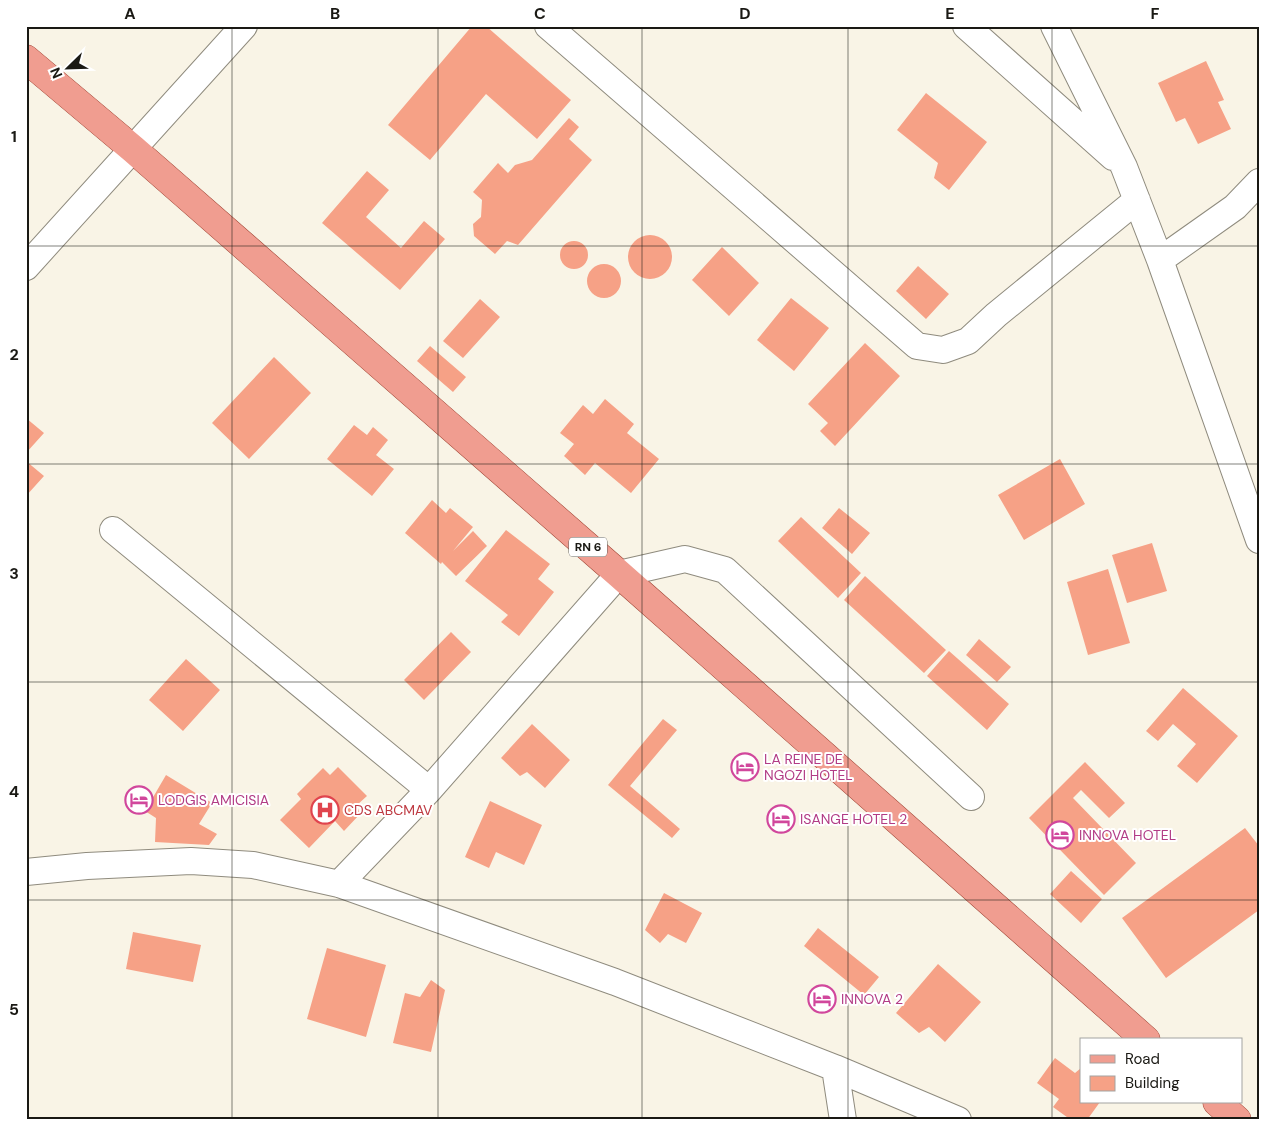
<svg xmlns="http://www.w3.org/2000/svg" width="1285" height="1146" font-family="'DM Sans',sans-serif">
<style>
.building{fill:#f6a186}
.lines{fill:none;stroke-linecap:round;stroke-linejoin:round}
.minor-casing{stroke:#8f8b7e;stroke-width:28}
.major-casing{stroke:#9f4434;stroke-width:29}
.minor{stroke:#fff;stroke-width:26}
.major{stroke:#f09d90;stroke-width:28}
.grid{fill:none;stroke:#1a1914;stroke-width:1;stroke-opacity:0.55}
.labels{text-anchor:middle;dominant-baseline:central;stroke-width:4;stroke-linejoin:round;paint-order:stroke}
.shield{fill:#fff;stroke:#5f5e5a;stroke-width:1}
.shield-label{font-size:12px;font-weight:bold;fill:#1a1914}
.hotel-label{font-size:14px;fill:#b23c85;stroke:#fff;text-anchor:start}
.health-label{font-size:14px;fill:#be3a42;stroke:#fff;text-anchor:start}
.neatline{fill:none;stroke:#1a1914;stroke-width:2}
.grid-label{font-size:16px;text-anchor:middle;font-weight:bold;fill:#1a1914}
</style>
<rect width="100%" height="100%" fill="#f9f4e6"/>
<!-- building -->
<path class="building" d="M472 26H486L571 100 537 139 486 94 430 160 388 125Z
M1206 61 1224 100 1218 102 1231 129 1198 144 1185 118 1176 122 1158 83Z
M926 93 987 142 949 190 934 178 938 163 897 130Z
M569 118 579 127 569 139 592 160 518 245 507 241 495 254 474 236 473 224 481 217 482 200 473 192 498 163 508 173 515 165 532 160Z
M367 171 389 190 366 217 401 248 424 221 445 239 400 290 322 223Z
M628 257a22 22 0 1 1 44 0a22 22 0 1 1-44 0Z
M560 255a14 14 0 1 1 28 0a14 14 0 1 1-28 0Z
M722 247 759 283 729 316 692 280Z
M587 281a17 17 0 1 1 34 0a17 17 0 1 1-34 0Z
M918 266 949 294 926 319 896 291Z
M791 298 829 328 794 371 757 340Z
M480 299 500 317 463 358 443 341Z
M865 343 900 376 835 446 820 431 828 423 808 404Z
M430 346 466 377 453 392 417 361Z
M274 357 311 393 249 459 212 423Z
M605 399 634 424 627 433 659 459 631 493 595 463 585 475 564 456 574 444 560 433 583 405 593 414Z
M26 418 44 433 26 453Z
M354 425 367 435 373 427 388 440 376 455 394 469 372 496 327 459Z
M1060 459 1085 504 1024 540 998 495Z
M26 461 44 476 26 496Z
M432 500 446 513 450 508 473 527 453 551 473 531 487 546 456 576 442 562 441 564 405 533Z
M839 508 870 533 852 554 822 528Z
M801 517 861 573 838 598 778 541Z
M506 530 550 564 538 579 554 592 519 636 501 622 508 615 465 581Z
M1152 543 1167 591 1127 603 1112 555Z
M1108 569 1130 643 1088 655 1067 582Z
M865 576 946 650 924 673 844 600Z
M451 632 471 652 424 700 404 680Z
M979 639 1011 667 997 682 966 655Z
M949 651 1009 704 987 730 927 676Z
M186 659 220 690 183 731 149 700Z
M1183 688 1238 736 1197 783 1177 766 1196 744 1173 724 1158 741 1146 731Z
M663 719 677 730 630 786 680 829 672 838 608 785Z
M532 724 570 760 545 788 527 772 520 776 501 758Z
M1085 762 1125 803 1109 818 1081 790 1073 798 1136 863 1104 895 1029 818Z
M338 767 367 796 357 805 360 814 344 831 335 821 309 848 280 820 301 799 297 794 323 768 330 775Z
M166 775 212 803 199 824 217 834 209 845 155 842 156 818 145 811Z
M490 801 542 825 524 865 496 852 489 868 465 857Z
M1245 828 1259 846V910L1166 978 1122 918Z
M1071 871 1102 899 1081 923 1050 894Z
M664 893 702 913 686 943 668 934 660 943 645 930Z
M818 928 879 977 864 995 804 946Z
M133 932 201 945 193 982 126 969Z
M327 948 386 965 366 1037 307 1019Z
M938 964 981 1002 945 1042 929 1027 919 1033 896 1013Z
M431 980 445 990 431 1052 393 1043 405 993 420 997Z
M1055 1058 1075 1073 1081 1068V1102H1100L1087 1120H1071L1053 1107 1059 1099 1037 1083Z"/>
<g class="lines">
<!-- minor casing -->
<g class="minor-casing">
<path id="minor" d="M548 26 917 346 943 350 968 341 996 315 1137 200
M966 26 1113 157
M1054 26 1124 167 1160 260 1259 540
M1160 260 1235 207 1259 182
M26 267 244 26
M113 530 429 790
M26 872 87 866 191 861 253 865 339 884 615 982 835 1068 958 1120
M339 884 429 790 619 574 685 559 725 570 971 797
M835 1068 843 1120"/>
</g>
<!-- major casing -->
<g class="major-casing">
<path id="major" d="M26 59 133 149 619 574 1146 1040
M1217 1102 1237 1120"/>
</g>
<!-- minor -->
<use href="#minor" class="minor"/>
<!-- major -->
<use href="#major" class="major"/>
</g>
<!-- grid -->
<path class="grid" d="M232 26V1120M438 26V1120M642 26V1120M848 26V1120M1052 26V1120M26 246H1259M26 464H1259M26 682H1259M26 900H1259"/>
<!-- icons -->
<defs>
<g id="hotel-ring" transform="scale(1.4375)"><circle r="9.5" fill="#fff" stroke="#d1479c" stroke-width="1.5"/><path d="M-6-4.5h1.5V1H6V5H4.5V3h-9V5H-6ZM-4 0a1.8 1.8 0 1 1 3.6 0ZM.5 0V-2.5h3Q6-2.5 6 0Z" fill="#d1479c"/></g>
<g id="hospital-ring" transform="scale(1.4375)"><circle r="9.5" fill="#fff" stroke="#e0444e" stroke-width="1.5"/><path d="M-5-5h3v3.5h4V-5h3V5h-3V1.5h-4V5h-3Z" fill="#e0444e"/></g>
</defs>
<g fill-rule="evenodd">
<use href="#hotel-ring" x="745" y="767"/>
<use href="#hotel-ring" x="139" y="800"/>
<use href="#hospital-ring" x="325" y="810"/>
<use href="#hotel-ring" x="781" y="819"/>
<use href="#hotel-ring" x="1060" y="835"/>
<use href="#hotel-ring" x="822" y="999"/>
</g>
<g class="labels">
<!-- shield labels -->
<rect class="shield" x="569" y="537.5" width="38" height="19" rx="4"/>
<g class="shield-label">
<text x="588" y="547">RN 6</text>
</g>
<!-- hotel labels -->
<g class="hotel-label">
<text x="764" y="759">LA REINE DE<tspan x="764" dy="16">NGOZI HOTEL</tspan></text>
<text x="158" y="800">LODGIS AMICISIA</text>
<text x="800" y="819">ISANGE HOTEL 2</text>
<text x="1079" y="835">INNOVA HOTEL</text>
<text x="841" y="999">INNOVA 2</text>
</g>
<!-- health labels -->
<g class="health-label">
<text x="344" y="810">CDS ABCMAV</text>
</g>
</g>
<!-- border -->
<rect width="1285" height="1146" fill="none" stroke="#ffffff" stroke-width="55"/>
<!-- legend -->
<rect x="1080" y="1038" width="162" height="65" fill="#ffffff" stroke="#a3a3a1"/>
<rect x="1090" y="1055" width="25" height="8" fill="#f09d90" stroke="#a3a3a1"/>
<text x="1125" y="1064" font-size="15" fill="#1a1914">Road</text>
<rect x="1090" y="1076" width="25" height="15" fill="#f6a186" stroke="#a3a3a1"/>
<text x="1125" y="1088" font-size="15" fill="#1a1914">Building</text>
<!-- north arrow -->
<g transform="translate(68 68) rotate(247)" stroke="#ffffff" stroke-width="4" paint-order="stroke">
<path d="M0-4L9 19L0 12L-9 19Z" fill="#1a1914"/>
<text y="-8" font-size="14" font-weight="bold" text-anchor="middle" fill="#1a1914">N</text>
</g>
<rect x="28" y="28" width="1230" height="1090" class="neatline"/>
<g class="grid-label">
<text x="130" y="19">A</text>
<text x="335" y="19">B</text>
<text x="540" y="19">C</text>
<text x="745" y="19">D</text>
<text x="950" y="19">E</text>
<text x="1155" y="19">F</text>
<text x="14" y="142">1</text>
<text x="14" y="360">2</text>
<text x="14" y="579">3</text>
<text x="14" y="797">4</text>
<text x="14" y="1015">5</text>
</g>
</svg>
